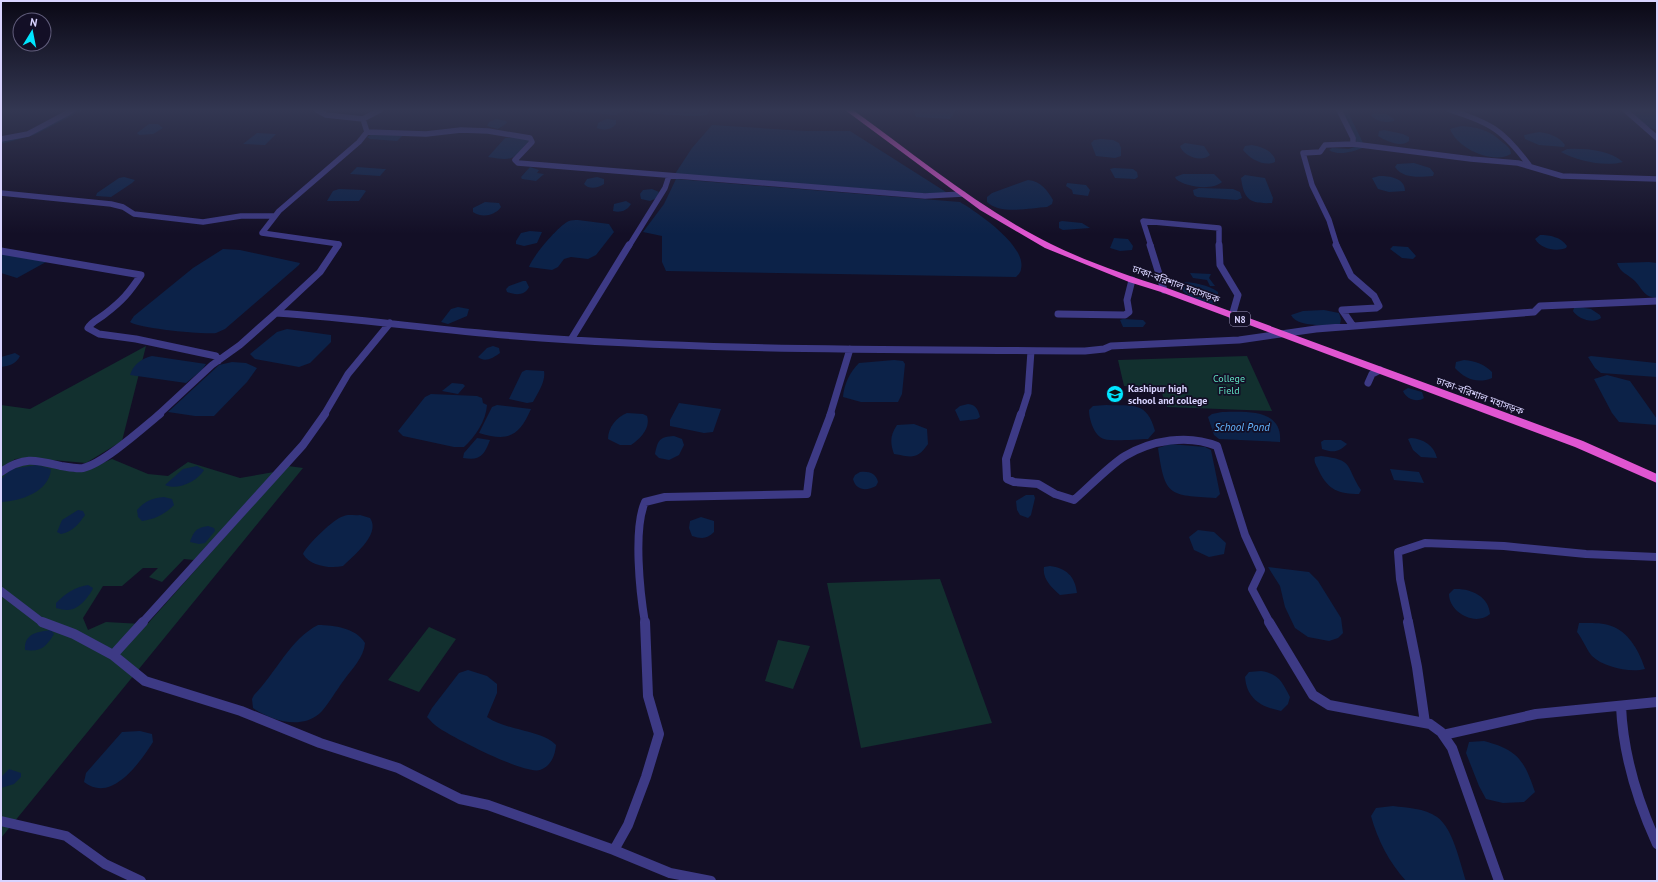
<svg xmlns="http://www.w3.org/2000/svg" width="1658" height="882" font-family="'PT Sans','Noto Sans Bengali',sans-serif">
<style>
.green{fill:#12302f}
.water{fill:#0c2248}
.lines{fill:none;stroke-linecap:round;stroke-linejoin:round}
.canal{fill:#0c2248;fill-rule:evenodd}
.minor-far3{stroke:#3d3a85;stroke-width:5.5}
.minor-far2{stroke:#3d3a85;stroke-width:7}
.minor-far1{stroke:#3d3a85;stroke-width:8}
.minor{stroke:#3d3a85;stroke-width:10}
.trunk{fill:#e055d1;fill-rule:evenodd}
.labels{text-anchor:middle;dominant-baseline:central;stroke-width:3.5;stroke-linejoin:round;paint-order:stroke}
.shield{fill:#130f26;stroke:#9e99be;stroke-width:1}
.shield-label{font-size:9px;font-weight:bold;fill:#d9d4ff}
.street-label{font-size:10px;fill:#d9d4ff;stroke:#130f26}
.park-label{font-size:10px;fill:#5fe0c0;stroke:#130f26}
.poi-label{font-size:10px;font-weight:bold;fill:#d9d4ff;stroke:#130f26;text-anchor:start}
.water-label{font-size:11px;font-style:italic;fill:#62b6ff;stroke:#130f26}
</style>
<rect width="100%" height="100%" fill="#130f26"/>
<!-- green -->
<path class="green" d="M146 346 122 441 86 463 30 458 15 459 1 470V405L30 409Z
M1247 356 1272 411 1167 407 1160 388 1124 386 1118 360Z
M112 459 148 474 168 476 188 462 240 478 274 472 194 560 184 559 162 582 149 577 158 568H143L122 586H103L83 618 88 630 106 622 142 624 143 629 288 466 303 468 1 838V476L10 467 23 461 88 469Z
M940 579 992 723 861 748 827 583Z
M429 627 456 639 419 692 388 680Z
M778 640 810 646 793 689 765 681Z"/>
<!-- water -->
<path class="water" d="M624 110 616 115 565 111V110Z
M628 110H710L707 115 694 116 655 114Z
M913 110H956L950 119 916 117Z
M1627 110H1654L1657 113V130L1647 127Z
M1374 113 1386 114 1394 119V121C1386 123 1376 122 1371 115Z
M496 119 506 121 507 123 498 129 487 126 489 122Z
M606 119 616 120V124C611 130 604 131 597 128L598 123Z
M149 124H158L163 128 153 134 139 135 137 133Z
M712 125 806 131H850L946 192 944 194H932L675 174 692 148Z
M1461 126C1477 127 1490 130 1502 142 1506 145 1511 148 1511 154 1492 165 1457 148 1450 129Z
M1384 130 1403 134 1409 137V141C1401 148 1386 141 1378 136L1379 131Z
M1539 132C1550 134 1559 136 1565 145L1564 147 1539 145 1525 139 1524 135Z
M257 133 275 134H276L265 145 243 144Z
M374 133 402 136 397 141 370 139 367 137Z
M514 137 527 139 529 141C512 160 514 161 488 157L505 138Z
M1101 139 1113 140 1119 143 1121 148V156L1115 158 1096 156 1091 143 1094 140Z
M1185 143 1204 146 1210 155C1201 163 1183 156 1180 146Z
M1252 145C1262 147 1271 150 1275 159V162C1264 167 1250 159 1243 150L1245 146Z
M1567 149C1584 148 1610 150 1623 162 1604 167 1578 161 1561 152Z
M1414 163 1430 168 1434 173 1433 176C1420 177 1403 179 1395 167L1397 164Z
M357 167 384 169H386L380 176 350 174Z
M530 167 539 170 537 173 544 174 536 181 522 179 521 177Z
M1114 168 1133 169 1137 172 1138 177 1135 179 1115 178 1110 169Z
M1183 174H1214L1222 182C1212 191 1185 187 1176 179L1175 177Z
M1245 175 1265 178 1273 198 1272 203C1250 204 1244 200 1241 178Z
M1379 176C1390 176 1405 178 1405 191L1389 192 1378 189 1372 178Z
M124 177 135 180 132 183 111 197 96 196 97 193 119 178Z
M597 177 604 179V184C598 188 589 190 584 184L587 179Z
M676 179 960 202C977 212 1027 246 1021 269 1021 272 1018 275 1016 277L666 271 662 262V236L643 232 664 204Z
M1028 180C1041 181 1047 190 1053 200L1052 204 1047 207C1030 208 1000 215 987 202V197L992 193Z
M1067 183 1086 185 1090 190 1088 196 1073 194 1072 190 1066 186Z
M1199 188 1233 189 1240 192 1242 198 1237 200 1197 197 1194 195 1193 190Z
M339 189 364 190 366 191 359 201H327L333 191Z
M652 189 659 192 657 198 650 201 641 199 640 194 643 190Z
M626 201 631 204C627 211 620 213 613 211L614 204Z
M485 202 499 203 501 207C495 216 481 218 473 212V208Z
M578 220 609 224 614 232 596 255 588 259 571 257 564 259 558 267 552 270 529 267C532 257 559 225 569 221 571 220 575 220 578 220Z
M1062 221 1082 223 1090 228 1063 230 1059 228V222Z
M530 231 542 232 537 243 524 246 516 244V241L521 233Z
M1540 235C1550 235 1561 237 1567 246L1566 248C1556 252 1541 249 1535 239Z
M1114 238 1128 239 1133 246 1132 250 1120 251 1110 248Z
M1393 246 1408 247 1416 256 1413 259 1402 258 1390 249Z
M223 249 240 250 300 263 299 265 225 329C222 330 219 332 216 333 205 335 137 328 130 322L134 316 193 268Z
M1 253 46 262 17 278 1 273Z
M1649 262 1657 263V298C1644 297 1643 290 1635 281 1628 274 1620 273 1617 263Z
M1190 273 1211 274 1209 278 1215 286H1210L1207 280 1193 278Z
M523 281H526L529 287C525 296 515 295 507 292L506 289 509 286Z
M1181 282C1193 282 1209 285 1218 292V300L1216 304C1203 302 1186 298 1179 286Z
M458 307 469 309 467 316 448 324 441 322 451 309Z
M1578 307 1591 309 1600 315 1601 318C1593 324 1578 319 1573 311L1574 308Z
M1324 310 1339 313 1341 319 1340 324C1328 325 1297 328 1291 315L1303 311Z
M1123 319 1143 320 1146 323 1143 327H1123L1120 320Z
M287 329 331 335V342L310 363 299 367 255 359 250 354 277 332Z
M493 346 499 348 500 353C493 358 485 363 478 357L487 348Z
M15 353 20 356C16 364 9 366 1 367V357Z
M152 356 206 364 202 370 186 383 130 375C133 365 142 358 152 356Z
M1591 356 1656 363 1657 377 1601 373 1595 368 1588 357Z
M894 360 903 361 905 364 902 394 898 402H861L843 397C844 384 850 372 859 363Z
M1464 360C1476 361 1484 364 1492 372V378C1478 384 1465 379 1455 368L1456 362Z
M232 362 246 363 257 368 247 382 214 416H195L168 412 219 365Z
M526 370 544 371C546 381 538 393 533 402L527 403 509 399 522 372Z
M1607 375 1630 381 1657 419V425L1619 422 1612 413 1594 379Z
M452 383 463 384 465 386 458 394 442 391Z
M1408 388 1422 392 1424 398C1417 403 1406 399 1403 391Z
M431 394 477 396 482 398 483 403 487 405C486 421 475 437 464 447H454L403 436 398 431 425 397Z
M679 403 721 409 713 432 704 433 670 426V420Z
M968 404C976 405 978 409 980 417L977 419 960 421 955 410 960 406Z
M497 405 531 409C519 436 509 442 479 433L492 407Z
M1106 405C1133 406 1147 401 1155 431L1148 439C1136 439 1115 442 1104 439 1094 436 1089 419 1089 410L1093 406Z
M1222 412C1245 412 1283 408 1280 442L1219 439 1214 435 1208 417 1212 414Z
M627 413 643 414 647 416C651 428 640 439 631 445H620L608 439C608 427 617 417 627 413Z
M914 424 927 429 928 444C917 460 912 457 894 454 890 443 890 435 897 425Z
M674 436 682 439 684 445 679 455 669 460 659 458 655 454C658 440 659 437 674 436Z
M477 438 490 440C484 455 481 461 463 458L464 453Z
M1411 438C1423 439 1434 445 1437 458L1421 457 1413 450 1408 439Z
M1324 440H1341L1347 444C1339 452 1334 453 1322 449L1321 442Z
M1170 444 1205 447 1211 450 1220 494 1216 498C1169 495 1165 497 1158 448Z
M1321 456C1355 460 1345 466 1361 490L1359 494C1339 494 1328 490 1319 471 1317 466 1313 462 1315 457Z
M37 465 51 469C49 492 21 501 1 502V480L11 469Z
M197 466 204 470C198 481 177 491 165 485L183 469Z
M1390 469 1419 472 1424 483 1394 480Z
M860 472C869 471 876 473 878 482L876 486C867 491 856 491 853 479L855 475Z
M1026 495H1034L1035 498 1031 515 1028 518 1020 515 1017 510 1016 501Z
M164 497 172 499 174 505C164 515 155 519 142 521L138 517 137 510C145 501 152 498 164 497Z
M78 510 83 511 85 515C79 524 72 532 61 534L57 532 62 520Z
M360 515 370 518C381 534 354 555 343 566 330 569 310 566 303 554 307 545 334 518 344 516 348 514 355 516 360 515Z
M701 517 714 521V532C707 539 702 539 692 536L689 528 690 521Z
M208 526 214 528 215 531 205 543 199 544 190 542C194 531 196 528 208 526Z
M1198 530 1214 532 1226 543 1224 554 1209 557 1194 550 1189 537Z
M1050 566C1066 568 1075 576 1077 593L1060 595C1052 588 1042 579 1044 567Z
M1268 567 1309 572 1318 581 1341 618 1343 633 1338 638 1329 641 1308 637 1295 628 1285 607 1280 586Z
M88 585 93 588C91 593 89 595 86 599 76 610 70 612 56 608V603C66 593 75 587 88 585Z
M1454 589C1470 588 1489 596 1490 614 1475 627 1449 612 1449 594Z
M1579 623C1590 623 1604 622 1614 627 1630 634 1640 653 1645 669 1630 673 1603 667 1592 656 1588 652 1582 638 1577 632Z
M318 625C334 625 356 628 365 643 364 657 352 669 344 680 337 689 327 707 319 714 299 730 271 720 253 708L252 699 254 695C276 673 290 639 318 625Z
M51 630 54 634C46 647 41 652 25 650 24 633 38 632 51 630Z
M468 670 487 676 497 684V693L487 717C507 731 542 730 556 745 555 756 551 766 540 770 525 775 454 738 439 728 434 725 431 721 427 717L432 708 459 673Z
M1261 671C1279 674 1282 682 1290 697L1288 704 1281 711C1261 707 1247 699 1245 677L1249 672Z
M140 731 152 734 153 742C140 762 112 804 84 782L86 773 122 732Z
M1484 741C1518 750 1524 760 1535 792L1524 802 1503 803 1486 799 1479 786 1466 753 1469 742Z
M9 769 21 773V777L14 784 1 788V777Z
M1393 806C1408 808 1424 808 1437 817 1453 828 1460 863 1466 881H1406C1389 862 1378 841 1371 816L1376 808Z"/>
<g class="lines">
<!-- canal -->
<path class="canal" d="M75 110H83L34 135 1 144V140L30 133Z
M1341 110H1347L1363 143 1362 144 1357 143Z
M1360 145 1363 147 1362 148C1353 152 1338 156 1329 150L1332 148 1349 149Z"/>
<!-- minor-far3 -->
<path class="minor-far3" d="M317 110 326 115 363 119 380 110
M1450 110C1491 123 1503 130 1529 165
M1625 110 1657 138
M367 132 426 134 461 130 488 131 530 138 532 142 515 160 518 163 925 196 963 194
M1 139 28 134 73 110
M1353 144 1471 159 1518 163 1562 176 1657 179
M1 193 111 204 123 207 134 214 203 222 241 216H275
M338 246 339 244 262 233 279 211 359 142 367 132 363 119
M629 246 665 188 669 176
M1151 246 1143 221 1219 228V246
M1337 246 1329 220 1312 185 1303 153 1320 152 1325 145 1353 144V138L1339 110"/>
<!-- minor-far2 -->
<path class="minor-far2" d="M1150 245 1164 290
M1219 245 1220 265 1238 295 1232 316
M1336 245 1351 276 1374 296 1379 306 1376 308 1342 310 1353 326
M1 251 141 275C129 293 122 301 105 314 99 319 92 321 88 328L99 334 136 339 216 356 218 361
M276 313 320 272 338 245
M1058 314 1125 315 1129 312 1127 300 1132 280
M572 338 629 245
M1368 383 1372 374 1380 370
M158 415 212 365 240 345 276 313C356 318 435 330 515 336 704 351 895 349 1085 351L1104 349 1111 346 1239 340 1316 329 1534 312 1540 306 1657 301
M324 415 348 374 390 323
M830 415 850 349
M1021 415 1028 393 1031 351"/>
<!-- minor-far1 -->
<path class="minor-far1" d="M1021 414 1006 459 1007 479 1014 482 1038 484 1055 494 1074 500C1088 488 1110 465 1125 456 1152 440 1188 434 1217 446L1245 535 1261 570 1252 589 1270 623
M1 472C24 456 36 460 61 466 68 467 76 469 83 468 103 464 143 428 160 414
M1 591 43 623
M142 623 303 445 325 414
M645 623C640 593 633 529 645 502L665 497 807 494 810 469 831 414
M1409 623 1400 579 1398 552 1425 543 1504 546 1586 554 1657 557"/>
<!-- minor -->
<path class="minor" d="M42 622 74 634 113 655 145 681 241 711 320 743 398 768 460 799 488 805 614 850 670 873 711 881
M1269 622 1313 695 1329 705 1430 724 1441 732 1452 748 1499 881
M1408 622 1417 667 1425 723
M113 655 143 622
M1621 706C1623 755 1637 800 1657 844
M1443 735 1536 714 1657 702
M1 821 66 836 105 864 141 881
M614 850 628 825 646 777 659 734 648 696 645 622"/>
<!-- trunk -->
<path class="trunk" d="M845 110H853C917 156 980 209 1051 244 1088 262 1128 276 1167 288L1583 441 1657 474V483L1575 447 1161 292 1129 282 1045 248 980 210Z"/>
</g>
<!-- sky -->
<linearGradient id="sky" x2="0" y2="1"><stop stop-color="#0a0815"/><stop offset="0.47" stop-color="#333752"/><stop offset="1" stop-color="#333752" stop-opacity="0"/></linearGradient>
<rect width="1658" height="234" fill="url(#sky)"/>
<!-- icons -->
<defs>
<g id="university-disc" transform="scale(0.9)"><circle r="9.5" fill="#00e5ff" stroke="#130f26"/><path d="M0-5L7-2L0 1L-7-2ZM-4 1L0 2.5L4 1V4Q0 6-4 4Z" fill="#111"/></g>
</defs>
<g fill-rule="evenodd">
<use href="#university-disc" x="1115" y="394"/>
</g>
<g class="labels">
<!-- shield labels -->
<rect class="shield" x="1230" y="312" width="20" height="14" rx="3"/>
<g class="shield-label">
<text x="1240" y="319">N8</text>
</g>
<!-- street labels -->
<g class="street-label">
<text transform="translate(1176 284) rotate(20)">ঢাকা-বরিশাল মহাসড়ক</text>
<text transform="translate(1480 396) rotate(20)">ঢাকা-বরিশাল মহাসড়ক</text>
</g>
<!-- park labels -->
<g class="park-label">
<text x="1229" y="378">College<tspan x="1229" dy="12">Field</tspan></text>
</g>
<!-- poi labels -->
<g class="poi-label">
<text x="1128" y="388">Kashipur high<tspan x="1128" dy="12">school and college</tspan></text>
</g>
<!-- water labels -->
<g class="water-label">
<text x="1242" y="427">School Pond</text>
</g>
</g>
<!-- border -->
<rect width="1658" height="882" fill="none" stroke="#d9d4ff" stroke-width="4"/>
<!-- north arrow -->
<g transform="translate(32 32) rotate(10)"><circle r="19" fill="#130f26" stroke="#625e7d"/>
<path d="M0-3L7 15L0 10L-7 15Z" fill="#00e5ff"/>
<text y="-6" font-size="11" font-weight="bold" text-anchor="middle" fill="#d9d4ff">N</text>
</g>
</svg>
